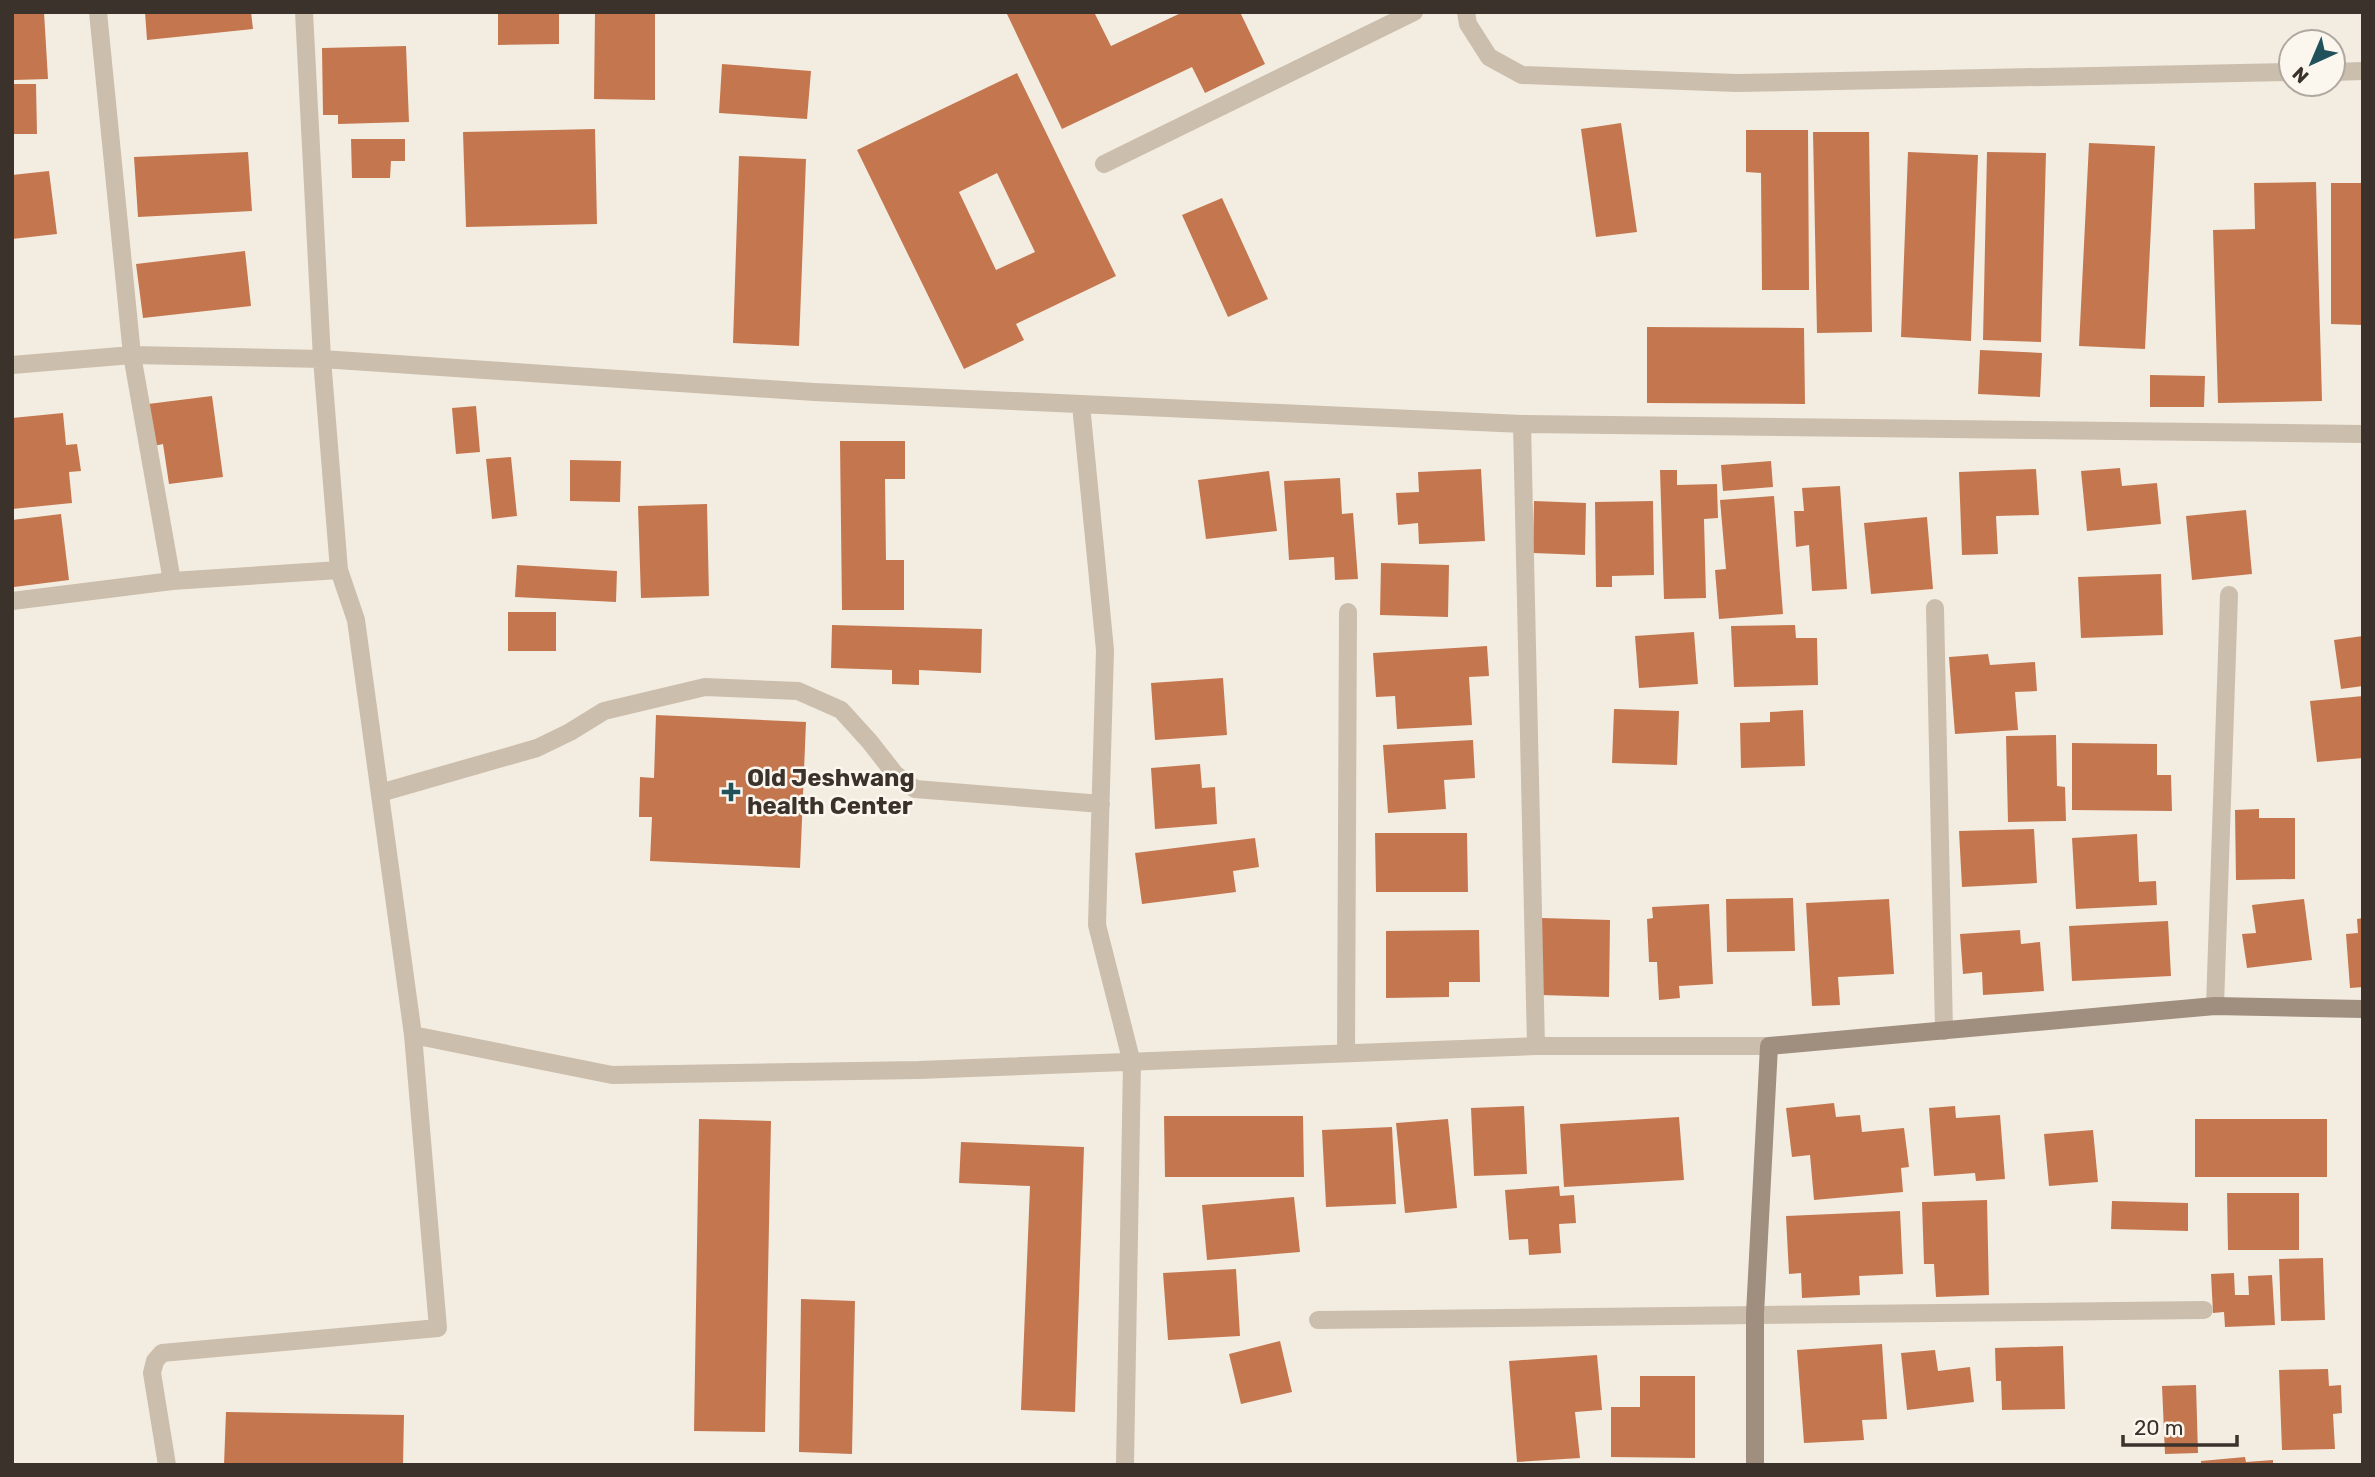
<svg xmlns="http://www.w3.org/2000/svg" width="2375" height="1477" font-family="Rubik,sans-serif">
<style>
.building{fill:#c4774f;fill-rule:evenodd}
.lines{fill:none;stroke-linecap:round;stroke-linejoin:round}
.street{stroke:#ccbead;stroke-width:18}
.secondary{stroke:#a08e7e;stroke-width:18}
.poi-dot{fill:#21525c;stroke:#fbf6ee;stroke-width:2.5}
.labels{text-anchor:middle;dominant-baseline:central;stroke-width:5;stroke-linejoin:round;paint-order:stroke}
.poi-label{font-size:24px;font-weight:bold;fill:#3a322b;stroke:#fbf6ee;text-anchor:start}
</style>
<rect width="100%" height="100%" fill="#f3ede1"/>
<!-- building -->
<path class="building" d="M12 12H44L48 79 14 80Z
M145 12H251L253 29 147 40Z
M498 12H559V44L498 45Z
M595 12H655V100L594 99Z
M1006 12H1094L1111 46 1183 12H1240L1265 64 1205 93 1192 67 1062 129Z
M406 46 409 122 338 124V115H323L322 48Z
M722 64 811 71 807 119 719 113Z
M1017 73 1116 276 1016 324 1024 340 964 369 857 150ZM997 173 1035 252 996 270 959 192Z
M12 84H36L37 134H12Z
M1621 123 1637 232 1596 237 1581 129Z
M595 129 597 224 466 227 463 132Z
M1746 130H1808L1809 290H1762L1761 173 1746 172Z
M1813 132H1869L1872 332 1817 333Z
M351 139H405V161H391L390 178H352Z
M2089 143 2155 146 2145 349 2079 346Z
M248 152 252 211 138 217 134 157Z
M1908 152 1978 155 1971 341 1901 337Z
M1987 152 2046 153 2041 342 1983 340Z
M739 156 806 159 799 346 733 343Z
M49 171 57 234 12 239V175Z
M2316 182 2322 401 2218 403 2213 230 2255 229 2254 183Z
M2331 183H2363V325L2331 324Z
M1222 198 1268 299 1228 317 1182 215Z
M245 251 251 306 143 318 136 264Z
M1647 327 1804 328 1805 404 1647 403Z
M1980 350 2042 353 2040 397 1978 394Z
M2150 375 2205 376 2204 407H2150Z
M212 396 223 477 169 484 163 444 154 446 148 404Z
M476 406 480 452 456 454 452 408Z
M63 413 66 445 77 444 81 471 69 472 72 503 12 509V418Z
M840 441H905V479H885L886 560H904V610H842Z
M511 457 517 516 492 519 486 459Z
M570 460 621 461 620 502 570 501Z
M1771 461 1773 487 1723 491 1721 465Z
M2120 468 2122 486 2157 483 2161 524 2087 531 2081 471Z
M1481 469 1485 541 1419 544 1418 523 1398 525 1396 493 1419 492 1418 472Z
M2036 469 2039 515 1996 516 1998 554 1962 555 1959 472Z
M1660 470H1677V485L1717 484 1718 518 1704 519 1706 598 1664 599Z
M1269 471 1277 531 1206 539 1198 480Z
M1340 478 1342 514 1353 513 1358 579 1335 580 1334 557 1289 560 1284 481Z
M1840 486 1847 589 1812 591 1809 545 1796 547 1794 511H1804L1802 488Z
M1774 496 1783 614 1719 619 1715 570 1726 569 1720 500Z
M1534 501 1586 503 1585 555 1533 553Z
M1653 501 1654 575 1612 576V587H1596L1595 502Z
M707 504 709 596 641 598 638 506Z
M2246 510 2252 574 2192 580 2186 516Z
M61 514 69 580 14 587 12 520Z
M1927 517 1933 589 1871 594 1864 523Z
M1381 563 1449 565 1448 617 1380 615Z
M517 565 617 571 616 602 515 597Z
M2161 574 2163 635 2081 638 2078 577Z
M508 612H556V651H508Z
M832 625 982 629 981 673 919 670V685L892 684V670L831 668Z
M1795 625 1796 638H1817L1818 685 1734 687 1731 626Z
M1694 632 1698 684 1639 688 1635 636Z
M2363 636V686L2341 689 2334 640Z
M1487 646 1489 676 1469 677 1472 725 1397 729 1395 696 1376 697 1373 653Z
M1988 654 1990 665 2035 662 2037 691 2015 692 2018 730 1955 734 1949 657Z
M1223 678 1227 735 1155 740 1151 683Z
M2363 696V758L2317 762 2310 701Z
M1614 709 1679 711 1677 765 1612 763Z
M1803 710 1805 766 1741 768 1740 723 1770 722V712Z
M656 715 806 722 800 868 650 861 652 817H639L640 777 654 778Z
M2056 735 2057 786 2065 787 2066 821 2008 822 2006 736Z
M1473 740 1475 778 1444 780 1446 809 1388 813 1383 745Z
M2072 743 2157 744V775H2171L2172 811 2072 810Z
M1200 764 1202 788 1215 787 1217 824 1155 829 1151 768Z
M2259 809V818H2295V879L2236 880 2235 810Z
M2034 829 2037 883 1962 887 1959 831Z
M1375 833H1467L1468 892H1376Z
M2137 834 2139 882 2156 881 2157 905 2076 909 2072 838Z
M1255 838 1259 867 1233 871 1236 892 1142 904 1135 853Z
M1793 898 1795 951 1727 952 1726 899Z
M1889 899 1894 974 1838 977 1840 1005 1812 1006 1806 903Z
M2304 899 2312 960 2247 968 2242 934 2256 933 2252 905Z
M1709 904 1713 984 1679 986 1680 998 1659 1000 1657 962H1649L1647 919 1653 918 1652 907Z
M1542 918 1610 920 1609 997 1540 995Z
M2363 918V987L2350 988 2346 934 2358 933 2357 919Z
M2168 921 2171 976 2072 981 2069 926Z
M1479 930 1480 982H1449V997L1386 998V931Z
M2020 930 2021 944 2040 942 2044 991 1983 995 1982 972 1963 974 1960 934Z
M1834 1103 1836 1117 1860 1115 1862 1132 1904 1128 1909 1167 1901 1168 1903 1192 1814 1200 1810 1155 1792 1157 1786 1108Z
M1524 1106 1527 1174 1474 1176 1471 1108Z
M1955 1106 1956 1118 2000 1115 2005 1179 1976 1181 1975 1173 1934 1176 1929 1108Z
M1164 1116H1303L1304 1177H1165Z
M1679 1117 1684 1180 1564 1187 1560 1124Z
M699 1119 771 1121 765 1432 694 1431Z
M1448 1119 1457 1208 1405 1213 1396 1123Z
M2195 1119H2327V1177H2195Z
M1392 1127 1396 1204 1326 1207 1322 1130Z
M2093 1130 2098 1182 2049 1186 2044 1134Z
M961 1142 1084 1147 1075 1412 1021 1410 1030 1186 959 1183Z
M1559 1186 1560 1196 1574 1195 1576 1223 1559 1224 1561 1253 1529 1255 1528 1239 1509 1240 1505 1190Z
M2227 1193H2299V1250H2228Z
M1294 1197 1300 1252 1207 1260 1202 1205Z
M1987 1200 1989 1295 1936 1297 1934 1264H1924L1922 1202Z
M2112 1201 2188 1203V1231L2111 1229Z
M1900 1211 1903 1274 1859 1276 1860 1295 1802 1298 1801 1273 1789 1274 1786 1216Z
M2323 1258 2325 1320 2281 1321 2279 1259Z
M1236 1269 1240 1336 1168 1340 1163 1273Z
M2234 1273 2235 1295H2249L2248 1276 2272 1275 2275 1325 2225 1327 2224 1312 2213 1313 2211 1274Z
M801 1299 855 1301 852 1454 799 1452Z
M1280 1341 1292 1392 1241 1404 1229 1354Z
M1882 1344 1887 1419 1862 1420 1864 1440 1804 1443 1797 1350Z
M2063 1346 2065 1409 2002 1410 2001 1381H1996L1995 1348Z
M1935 1350 1938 1371 1970 1367 1974 1402 1907 1410 1901 1353Z
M1597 1355 1602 1410 1575 1412 1580 1458 1517 1462 1509 1361Z
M2328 1369 2329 1386 2341 1385 2342 1413 2333 1414 2335 1449 2282 1450 2279 1370Z
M1640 1376H1695V1458L1611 1457V1407H1640Z
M2196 1385 2198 1453 2165 1454 2162 1386Z
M226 1412 404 1415 403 1465H224Z
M2245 1457 2246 1462 2273 1460V1465H2201V1461Z"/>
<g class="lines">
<!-- street -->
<path class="street" d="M98 12 132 355 172 581
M1466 12 1468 24 1489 57 1522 75 1736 83 2291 72
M2333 72 2363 71
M1104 164 1414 12
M12 365 132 355 322 359 814 392 1522 424 2363 434
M1081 405 1105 650 1097 925 1132 1063 1125 1465
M1522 424 1536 1046
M12 601 172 581 339 570
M1935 608 1944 1031
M380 793 537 748 570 732 604 711 705 687 798 691 841 710 870 742 895 774 915 789 1101 804
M2215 1006 2229 595
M413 1035 612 1075 919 1070 1536 1046H1769
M1346 1053 1348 612
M1318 1320 2204 1310
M167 1465 152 1373 155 1361 162 1353 438 1328 413 1035 356 620 339 570 322 359 304 12"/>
<!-- secondary -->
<path class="secondary" d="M1755 1465V1314L1769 1046 2215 1006 2363 1009"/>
</g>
<!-- markers -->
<path class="poi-dot" d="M727.5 781.5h7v7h7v7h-7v7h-7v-7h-7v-7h7z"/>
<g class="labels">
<!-- poi labels -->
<g class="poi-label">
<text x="747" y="778">Old Jeshwang<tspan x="747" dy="28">health Center</tspan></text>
</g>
</g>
<!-- border -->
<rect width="2375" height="1477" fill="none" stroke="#3a322b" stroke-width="28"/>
<!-- north arrow -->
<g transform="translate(2312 63) rotate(224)"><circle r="33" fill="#fbf6ee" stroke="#aea8a0" stroke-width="2"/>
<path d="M0-5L12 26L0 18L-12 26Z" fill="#21525c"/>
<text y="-10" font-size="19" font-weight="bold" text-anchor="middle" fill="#3a322b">N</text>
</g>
<!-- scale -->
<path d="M2123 1435v10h114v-10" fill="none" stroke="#3a322b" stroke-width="3.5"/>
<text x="2134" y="1435" font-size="21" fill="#3a322b" stroke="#fbf6ee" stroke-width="5" paint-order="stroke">20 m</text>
</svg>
